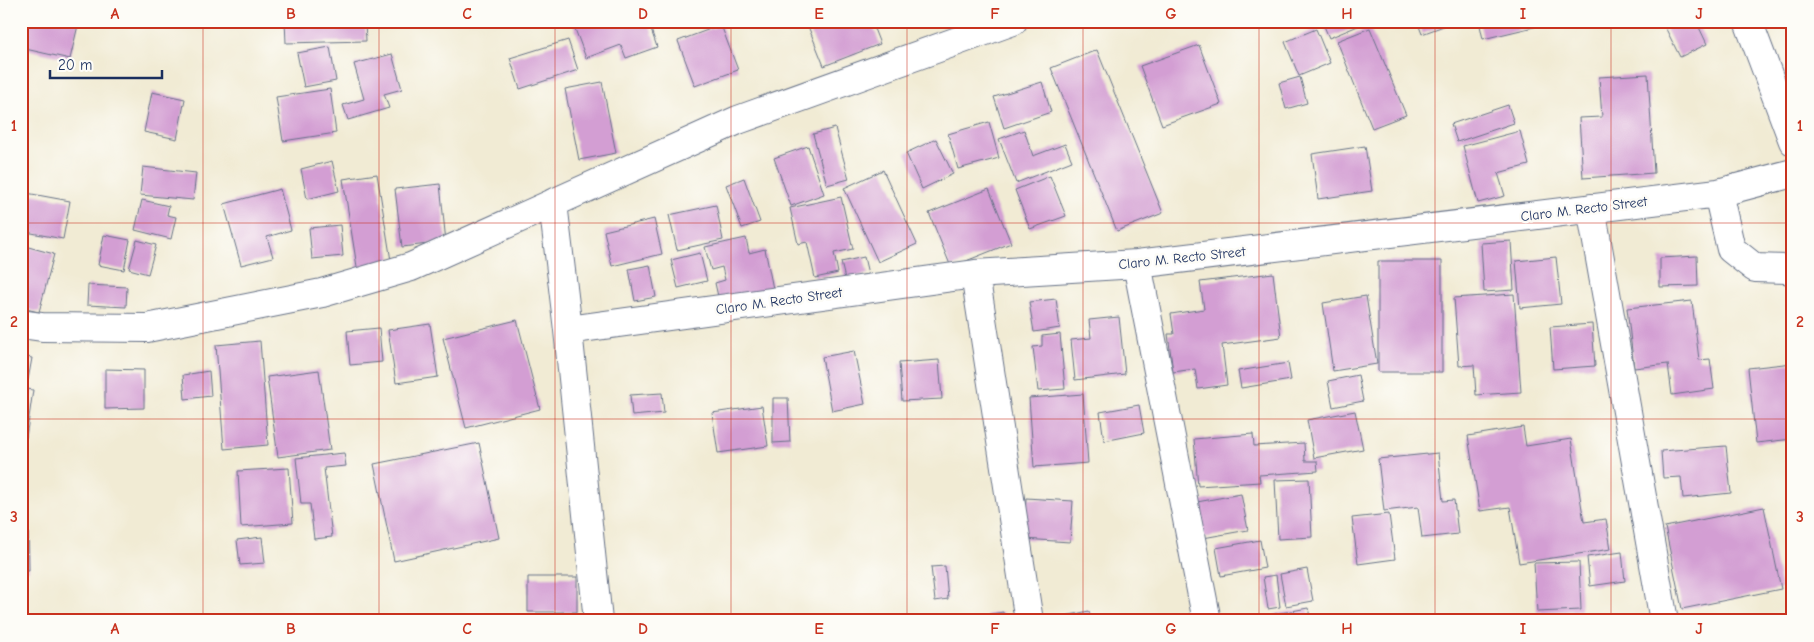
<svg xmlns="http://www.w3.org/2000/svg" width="1814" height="642" font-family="'Comic Neue',sans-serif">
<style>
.building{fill:#d39ed3}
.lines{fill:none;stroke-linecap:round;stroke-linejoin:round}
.minor-casing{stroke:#667187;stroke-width:30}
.minor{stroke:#fff;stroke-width:28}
.grid{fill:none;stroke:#c8321e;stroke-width:1;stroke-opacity:0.55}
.labels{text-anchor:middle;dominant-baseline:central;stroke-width:5;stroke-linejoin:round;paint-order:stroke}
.street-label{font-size:14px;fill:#1b2f5e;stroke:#fdfcf7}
.neatline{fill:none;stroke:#c8321e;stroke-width:2}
.grid-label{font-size:16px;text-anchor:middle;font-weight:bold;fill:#c8321e}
</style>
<rect width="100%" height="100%" fill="#fdfcf7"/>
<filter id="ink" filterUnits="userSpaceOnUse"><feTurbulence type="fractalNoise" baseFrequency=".02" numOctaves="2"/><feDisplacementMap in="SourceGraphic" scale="10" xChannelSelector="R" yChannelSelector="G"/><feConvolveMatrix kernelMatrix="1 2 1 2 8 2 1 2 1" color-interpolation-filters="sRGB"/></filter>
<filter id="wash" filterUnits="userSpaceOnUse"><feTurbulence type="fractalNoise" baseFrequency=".0096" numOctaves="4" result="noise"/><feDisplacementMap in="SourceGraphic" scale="20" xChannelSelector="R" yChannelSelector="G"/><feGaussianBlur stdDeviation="1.12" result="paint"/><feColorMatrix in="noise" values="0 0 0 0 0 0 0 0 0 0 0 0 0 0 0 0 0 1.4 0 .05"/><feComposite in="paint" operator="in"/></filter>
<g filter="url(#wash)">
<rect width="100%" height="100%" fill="#f1ebd4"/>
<g id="blocks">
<!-- building -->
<path class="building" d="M21 21H79L70 59 21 48Z
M285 21H365L366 41 286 43Z
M572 21H648L657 47 626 58 621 45 586 58Z
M806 21H871L880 44 824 66Z
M1322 21H1370L1329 38Z
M1417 21H1457L1422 34Z
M1479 21H1541L1542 25 1483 39Z
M1671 21H1696L1707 44 1680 57 1664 25Z
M721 25 738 70 695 86 678 41Z
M1370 28 1406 115 1372 128 1337 41Z
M1316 29 1330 63 1299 76 1285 42Z
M568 40 578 70 520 89 510 58Z
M1199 45 1221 104 1162 125 1140 66Z
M330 47 336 81 304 87 297 53Z
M1097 50 1163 213 1117 231 1051 68Z
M392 54 402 89 384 94 389 108 348 120 343 105 364 99 354 64Z
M1648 74 1654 173 1583 178 1579 118 1602 117 1599 77Z
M1300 77 1307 103 1286 109 1279 83Z
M602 82 616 153 579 160 565 89Z
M1042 82 1051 112 1004 128 994 97Z
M330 89 336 133 283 141 276 97Z
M152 92 185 99 177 139 144 132Z
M1508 105 1514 123 1457 142 1451 124Z
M989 122 999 158 958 169 948 134Z
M835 128 849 179 827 185 813 134Z
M1024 130 1033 156 1065 144 1072 161 1016 183 999 139Z
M1520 131 1529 165 1498 173 1505 196 1478 203 1463 146Z
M936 139 953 174 922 189 906 153Z
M808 146 824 194 791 206 774 158Z
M1365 146 1372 191 1318 199 1312 154Z
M332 161 339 191 307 199 301 169Z
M143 167 196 173 193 200 140 195Z
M883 170 917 244 878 262 844 188Z
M377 174 392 267 358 273 343 179Z
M1050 176 1066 216 1030 229 1015 190Z
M744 178 760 222 742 228 726 185Z
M440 184 446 242 402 247 395 189Z
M280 189 291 230 267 237 273 257 241 265 224 204Z
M989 189 1011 243 951 267 929 213Z
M21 192 70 201 63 239 21 231Z
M841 197 853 249 834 253 838 273 815 278 807 242 798 244 790 208Z
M142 200 169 206 167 215 176 217 171 239 135 230Z
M716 205 723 240 677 250 669 215Z
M654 219 662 254 612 266 604 231Z
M340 225 343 256 312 259 309 228Z
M104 235 130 240 124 270 98 265Z
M746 238 749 253 765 249 773 289 719 301 715 283 725 280 722 267 711 270 705 247Z
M137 240 156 245 148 274 129 269Z
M1511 241 1514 290 1484 292 1481 243Z
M21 245 54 254 39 312 21 308Z
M700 253 707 281 678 288 671 260Z
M1697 256 1698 286 1660 287V258Z
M864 257 868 274 845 279 841 262Z
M1556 257 1561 304 1520 308 1516 261Z
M1378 261H1442V372H1378Z
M650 265 656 297 635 301 629 269Z
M1273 273 1281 337 1222 345 1227 385 1198 389 1195 369 1173 372 1168 334H1174L1171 314 1204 309 1200 282Z
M88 285 127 287 126 307 87 305Z
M1514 294 1521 392 1476 395 1474 365 1459 366 1454 298Z
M1366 296 1377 364 1333 371 1323 303Z
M1056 299 1060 328 1034 332 1029 302Z
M1692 301 1699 360 1710 359 1714 389 1672 395 1668 364 1634 368 1627 308Z
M1119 317 1125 374 1075 380 1071 340 1091 338 1089 320Z
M517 320 540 409 466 428 443 338Z
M430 324 438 377 396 383 388 330Z
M1592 324 1595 366 1553 369 1550 327Z
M379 328 382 362 350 365 347 331Z
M1060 334 1065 389 1038 391 1033 347 1042 346V336Z
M260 341 268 445 224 449 216 345Z
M854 351 865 404 832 411 822 357Z
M21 356 32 358 28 380 21 379Z
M939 360 942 399 902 401 899 363Z
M1288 363 1291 380 1241 388 1238 371Z
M1793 363V439L1756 443 1748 368Z
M105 369 144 370V408L105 409Z
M319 370 330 450 278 457 267 377Z
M209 371 211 396 185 399 183 375Z
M1358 375 1363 401 1333 407 1328 381Z
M21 388 33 390 26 438H21Z
M662 393 664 413 632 416 630 395Z
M1083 394 1088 463 1034 467 1029 398Z
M773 398H788L790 442 773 443Z
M1139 405 1144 433 1104 441 1100 412Z
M762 406 768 446 718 453 712 413Z
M1355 411 1363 449 1314 458 1307 420Z
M1523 427 1526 446 1571 439 1584 522 1606 519 1611 549 1519 563 1510 507 1480 511 1468 436Z
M1253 434 1254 446 1304 443 1305 461H1317L1318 471 1259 475 1260 482 1198 486 1194 439Z
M479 443 499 538 394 561 374 464Z
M1726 446 1731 493 1683 498 1681 477 1663 478 1661 451Z
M344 453 346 466 324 468 332 537 314 539 310 504H301L296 458Z
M1438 453 1443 501 1454 500 1458 534 1422 538 1418 507 1384 511 1378 459Z
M289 468 293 523 241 527 238 471Z
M1309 479 1312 537 1278 539 1275 480Z
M1241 494 1248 530 1203 538 1197 502Z
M1026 498 1073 501 1070 542 1024 539Z
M1764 507 1781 589 1682 609 1665 527Z
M21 509H28L29 571H21Z
M1389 514 1395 559 1358 564 1352 518Z
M262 537 265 563 240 565 237 540Z
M1260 540 1265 568 1221 576 1216 548Z
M1622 552 1625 581 1590 586 1587 557Z
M1579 562 1581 610 1537 612 1534 563Z
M945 566 948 599 935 601 931 567Z
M1307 569 1313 601 1286 606 1280 574Z
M1276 575 1280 607 1268 609 1263 577Z
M528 577H577V612H528Z
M1308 608 1311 621H1276L1275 614Z
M1089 611 1092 621H1061L1060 617Z
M1003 612 1004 621H987L986 615Z"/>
</g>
</g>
<g filter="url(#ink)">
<use href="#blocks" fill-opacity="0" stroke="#667187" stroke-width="1"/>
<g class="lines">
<!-- minor casing -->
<g class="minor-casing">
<path id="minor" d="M1748 21 1793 141
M1718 193 1731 249 1755 268 1786 269 1793 271
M553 203 568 330 598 621
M1591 208 1664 621
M1137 264 1207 621
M975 274 1029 621
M21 324 42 327 147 328 322 293 411 267 738 120 1013 21
M568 330 975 274 1137 264 1718 193 1793 173"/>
</g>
<!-- minor -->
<use href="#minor" class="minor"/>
</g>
</g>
<!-- grid -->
<path class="grid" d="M203 21V621M379 21V621M555 21V621M731 21V621M907 21V621M1083 21V621M1259 21V621M1435 21V621M1611 21V621M21 223H1793M21 419H1793"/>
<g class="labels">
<!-- street labels -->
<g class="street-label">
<text transform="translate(1584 209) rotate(-7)">Claro M. Recto Street</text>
<text transform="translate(1182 258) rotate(-6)">Claro M. Recto Street</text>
<text transform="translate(779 301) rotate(-8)">Claro M. Recto Street</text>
</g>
</g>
<!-- margin -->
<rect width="1814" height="642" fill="none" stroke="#fdfcf7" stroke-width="55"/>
<!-- scale -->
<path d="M50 70v8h112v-8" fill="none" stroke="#1b2f5e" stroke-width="2.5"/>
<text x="58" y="70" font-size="15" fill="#1b2f5e" stroke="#fdfcf7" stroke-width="4" paint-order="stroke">20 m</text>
<rect x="28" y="28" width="1758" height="586" class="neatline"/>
<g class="grid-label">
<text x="115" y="19">A</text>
<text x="291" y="19">B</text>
<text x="467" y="19">C</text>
<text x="643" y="19">D</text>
<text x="819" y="19">E</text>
<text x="995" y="19">F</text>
<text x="1171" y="19">G</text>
<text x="1347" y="19">H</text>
<text x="1523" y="19">I</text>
<text x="1699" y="19">J</text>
<text x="14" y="131">1</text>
<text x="1800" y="131">1</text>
<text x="14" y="327">2</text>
<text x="1800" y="327">2</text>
<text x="14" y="522">3</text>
<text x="1800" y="522">3</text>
<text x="115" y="634">A</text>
<text x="291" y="634">B</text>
<text x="467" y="634">C</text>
<text x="643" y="634">D</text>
<text x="819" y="634">E</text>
<text x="995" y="634">F</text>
<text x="1171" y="634">G</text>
<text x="1347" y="634">H</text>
<text x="1523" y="634">I</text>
<text x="1699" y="634">J</text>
</g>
</svg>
